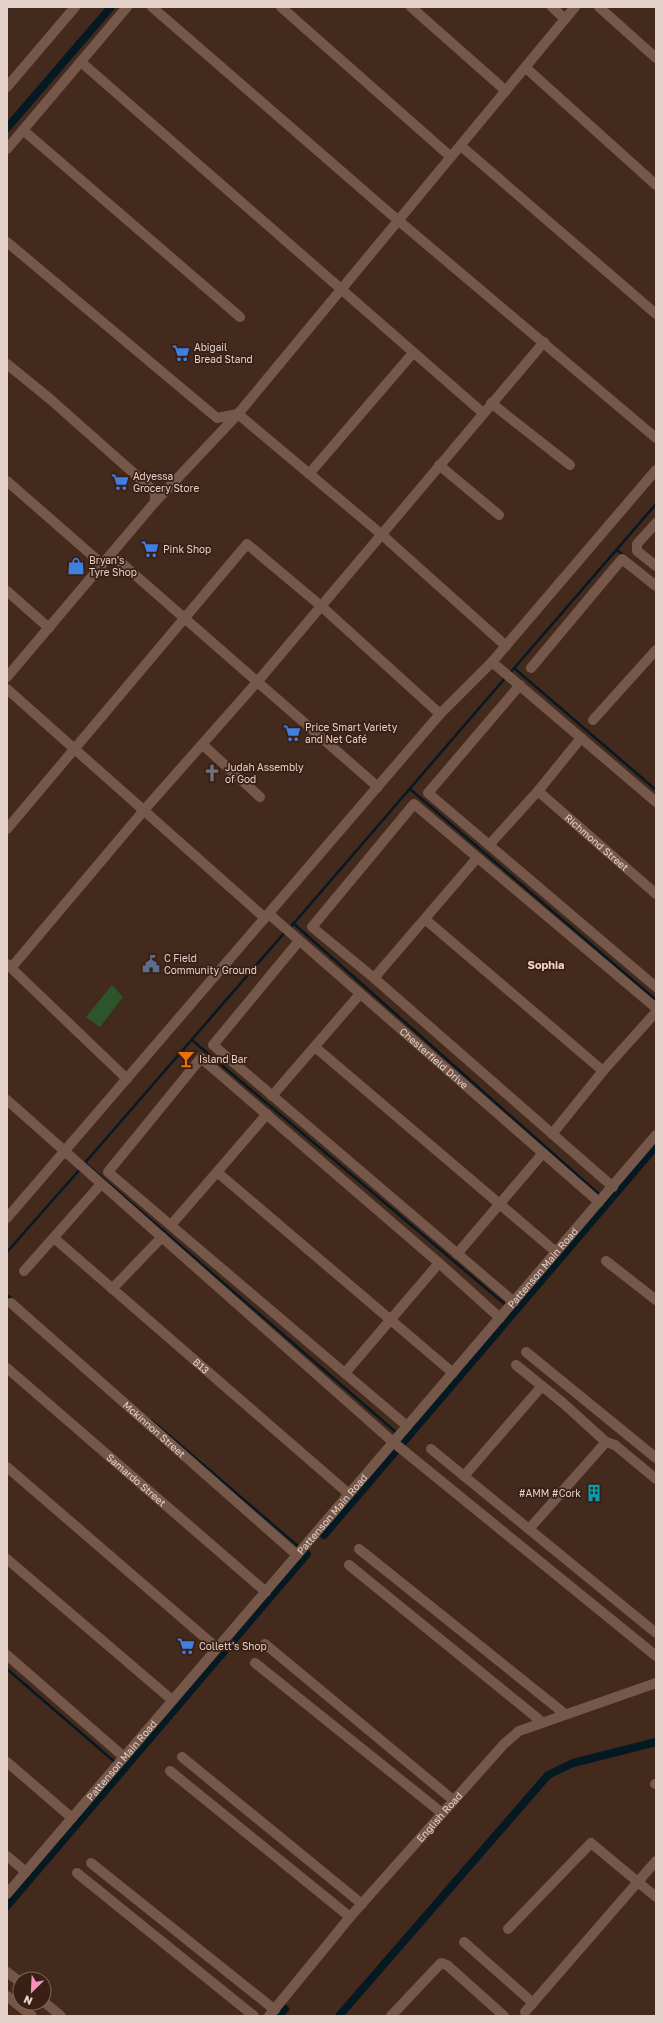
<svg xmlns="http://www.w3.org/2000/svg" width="663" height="2023" font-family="'Golos Text',sans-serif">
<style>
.green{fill:#2d552b}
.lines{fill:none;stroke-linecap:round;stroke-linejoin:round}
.stream{stroke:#041922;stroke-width:2.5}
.canal{stroke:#041922;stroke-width:8}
.minor{stroke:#76584b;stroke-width:10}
.labels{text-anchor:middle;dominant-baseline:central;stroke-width:3.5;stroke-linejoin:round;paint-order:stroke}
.poi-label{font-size:10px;fill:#e3d1c9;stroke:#391f14;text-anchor:start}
.street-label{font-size:10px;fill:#e3d1c9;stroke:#391f14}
.neighbourhood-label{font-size:11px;font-weight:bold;fill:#f6d3c3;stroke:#391f14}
</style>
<rect width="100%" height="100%" fill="#44291d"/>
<!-- green -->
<path class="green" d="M112 985 123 997 100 1027 86 1017Z"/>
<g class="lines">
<!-- stream -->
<path class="stream" d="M617 550 624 556
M514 668 656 790
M510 673 656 504
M410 789 656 1000
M293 923 601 1196
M289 929 506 677
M192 1040 507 1306
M85 1163 398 1434
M84 1164 285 932
M7 1252 81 1168
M7 1295 13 1300
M151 1420 299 1547
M7 1669 116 1763"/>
<!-- canal -->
<path class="canal" d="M7 128 111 7
M324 1535 656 1146
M7 1906 307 1554
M279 2016 285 2009
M339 2016 548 1775 573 1763 656 1742"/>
<!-- minor -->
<g class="minor">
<path d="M152 7 386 210 656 438"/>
<path d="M281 7 451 157"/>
<path d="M411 7 506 91"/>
<path d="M552 7 565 19"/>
<path d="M599 7 656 58"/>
<path d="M81 62 483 413"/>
<path d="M526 68 656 185"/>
<path d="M7 87 75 7"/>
<path d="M23 130 240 317"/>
<path d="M461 146 656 314"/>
<path d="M7 149 127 7"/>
<path d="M7 242 217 418 238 414 381 534 506 646"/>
<path d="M7 364 50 399 155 492V502"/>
<path d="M491 403 570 465"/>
<path d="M439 465 499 515"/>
<path d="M309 474 413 353"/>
<path d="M7 481 102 564"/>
<path d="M656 523 637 544V551L656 566"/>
<path d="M111 554 378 787"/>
<path d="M7 591 49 628"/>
<path d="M492 662 656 802"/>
<path d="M531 668 622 559 656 586"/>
<path d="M7 677 155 502 238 414 575 7"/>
<path d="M520 685 428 793 656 987"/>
<path d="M7 689 265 918"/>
<path d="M593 720 656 650"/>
<path d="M203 745 260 797"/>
<path id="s1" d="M538 791 656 894"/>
<path d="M7 829 247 544 321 606 440 714"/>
<path d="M489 845 538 791 581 738"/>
<path id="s2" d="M269 914 599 1202"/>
<path d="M426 920 603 1071"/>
<path d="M299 941 213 1045 514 1302"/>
<path d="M7 964 127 1079"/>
<path d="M11 968 145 809 258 681 544 342"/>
<path d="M374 978 477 858"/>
<path d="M315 1047 556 1252"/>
<path d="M272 1096 360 994"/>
<path d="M7 1100 393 1442 656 1656"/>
<path d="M552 1134 603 1071 656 1012"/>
<path d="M217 1172 267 1114"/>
<path d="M613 1187 374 978 312 927 414 804 656 1008"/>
<path d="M7 1218 440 714 492 662 656 470"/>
<path d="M171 1225 217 1172 453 1373"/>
<path id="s3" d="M54 1238 349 1494"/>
<path d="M457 1254 543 1153"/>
<path d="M606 1261 656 1300"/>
<path d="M24 1271 101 1184"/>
<path d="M112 1289 162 1237"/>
<path id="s4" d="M11 1303 297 1555"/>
<path d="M526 1352 656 1458"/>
<path d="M516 1365 563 1403 606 1442 615 1445 656 1479"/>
<path id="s5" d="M7 1368 266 1592"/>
<path d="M345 1373 439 1263"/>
<path d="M407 1426 108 1172 201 1058 439 1263 500 1318"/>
<path d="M431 1449 656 1633"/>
<path d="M7 1467 217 1648"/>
<path d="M464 1476 542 1386"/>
<path d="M529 1529 606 1442"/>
<path d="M359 1549 565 1714"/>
<path d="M7 1559 172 1700"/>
<path d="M349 1565 542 1722"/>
<path d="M265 1644 453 1800"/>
<path d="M7 1655 124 1757"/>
<path d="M255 1663 442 1813"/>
<path d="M182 1757 362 1904"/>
<path d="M7 1762 72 1818"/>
<path d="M170 1771 350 1917"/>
<path d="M655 1784H656"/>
<path d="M7 1856 26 1872"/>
<path d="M91 1863 275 2010"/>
<path d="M77 1873 254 2016"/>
<path id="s6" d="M7 1894 656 1135"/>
<path d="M508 1929 591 1843 656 1897"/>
<path d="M464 1942 533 2003"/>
<path d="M7 1972 20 1982"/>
<path d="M7 1996 32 2016"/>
<path d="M44 2002 61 2016"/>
<path d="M525 2012 656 1861"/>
<path id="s7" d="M269 2016 350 1917 504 1744 519 1731 656 1683"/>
<path d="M391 2016 441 1963 447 1965 504 2016"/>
</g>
</g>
<!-- icons -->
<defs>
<g id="supermarket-bare" transform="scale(1.38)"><path d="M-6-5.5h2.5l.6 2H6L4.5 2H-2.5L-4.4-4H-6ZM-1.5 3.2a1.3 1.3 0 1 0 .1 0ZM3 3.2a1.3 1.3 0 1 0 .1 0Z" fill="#3f7fe0" stroke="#391f14" stroke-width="2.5" paint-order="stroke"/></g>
<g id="shop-bare" transform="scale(1.38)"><path d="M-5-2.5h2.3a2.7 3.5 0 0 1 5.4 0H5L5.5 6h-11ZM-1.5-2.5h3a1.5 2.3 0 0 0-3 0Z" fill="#3f7fe0" stroke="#391f14" stroke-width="2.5" paint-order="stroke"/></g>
<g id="church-bare" transform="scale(1.38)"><path d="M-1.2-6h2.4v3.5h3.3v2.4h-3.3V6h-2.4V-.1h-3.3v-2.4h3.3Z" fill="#6b7280" stroke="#391f14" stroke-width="2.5" paint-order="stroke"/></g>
<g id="civic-bare" transform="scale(1.38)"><path d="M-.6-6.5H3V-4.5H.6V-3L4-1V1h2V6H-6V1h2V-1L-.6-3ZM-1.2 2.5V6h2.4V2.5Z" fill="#5c6f8a" stroke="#391f14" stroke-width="2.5" paint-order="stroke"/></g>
<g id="bar-bare" transform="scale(1.38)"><path d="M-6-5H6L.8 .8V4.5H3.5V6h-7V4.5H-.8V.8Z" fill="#e8710a" stroke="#391f14" stroke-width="2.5" paint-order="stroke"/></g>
<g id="building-bare" transform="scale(1.38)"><path d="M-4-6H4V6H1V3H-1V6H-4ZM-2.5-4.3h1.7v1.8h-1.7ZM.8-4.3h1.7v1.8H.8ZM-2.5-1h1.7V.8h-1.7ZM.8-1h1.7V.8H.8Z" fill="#0f9aa8" stroke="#391f14" stroke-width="2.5" paint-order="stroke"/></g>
</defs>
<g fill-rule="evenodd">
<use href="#supermarket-bare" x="181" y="353"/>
<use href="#supermarket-bare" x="120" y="482"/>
<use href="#supermarket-bare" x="150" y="549"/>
<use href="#shop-bare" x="76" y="566"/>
<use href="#supermarket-bare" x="292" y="733"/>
<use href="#church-bare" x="212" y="773"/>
<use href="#civic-bare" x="151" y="964"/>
<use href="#bar-bare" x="186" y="1059"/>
<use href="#building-bare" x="594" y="1493"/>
<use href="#supermarket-bare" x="186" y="1646"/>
</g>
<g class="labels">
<!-- poi labels -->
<g class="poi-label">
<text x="194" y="347">Abigail<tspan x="194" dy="12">Bread Stand</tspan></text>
<text x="133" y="476">Adyessa<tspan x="133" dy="12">Grocery Store</tspan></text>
<text x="163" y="549">Pink Shop</text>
<text x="89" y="560">Bryan's<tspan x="89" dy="12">Tyre Shop</tspan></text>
<text x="305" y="727">Price Smart Variety<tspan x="305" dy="12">and Net Café</tspan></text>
<text x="225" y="767">Judah Assembly<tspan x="225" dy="12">of God</tspan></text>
<text x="164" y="958">C Field<tspan x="164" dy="12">Community Ground</tspan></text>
<text x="199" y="1059">Island Bar</text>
<text x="581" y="1493" text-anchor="end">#AMM #Cork</text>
<text x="199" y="1646">Collett's Shop</text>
</g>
<!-- street labels -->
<g class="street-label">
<text stroke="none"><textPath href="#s1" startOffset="78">Richmond Street</textPath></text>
<text stroke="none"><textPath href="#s2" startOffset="219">Chesterfield Drive</textPath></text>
<text stroke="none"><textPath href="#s6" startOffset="824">Pattenson Main Road</textPath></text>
<text stroke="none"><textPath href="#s3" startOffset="195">B13</textPath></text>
<text stroke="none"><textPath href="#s4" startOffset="191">Mckinnon Street</textPath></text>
<text stroke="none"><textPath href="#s5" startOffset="171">Samardo Street</textPath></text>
<text stroke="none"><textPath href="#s6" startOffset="500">Pattenson Main Road</textPath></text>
<text stroke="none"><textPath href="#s6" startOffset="176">Pattenson Main Road</textPath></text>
<text stroke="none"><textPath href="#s7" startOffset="262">English Road</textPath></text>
</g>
<!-- neighbourhood labels -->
<g class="neighbourhood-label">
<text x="546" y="964">Sophia</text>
</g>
</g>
<!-- border -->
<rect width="663" height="2023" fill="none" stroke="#e3d1c9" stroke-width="16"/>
<!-- north arrow -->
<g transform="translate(32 1991) rotate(204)"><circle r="19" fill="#391f14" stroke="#7d665c"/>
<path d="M0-3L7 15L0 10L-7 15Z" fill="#fd8ec0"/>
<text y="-6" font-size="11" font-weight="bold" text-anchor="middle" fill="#e3d1c9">N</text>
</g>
</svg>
